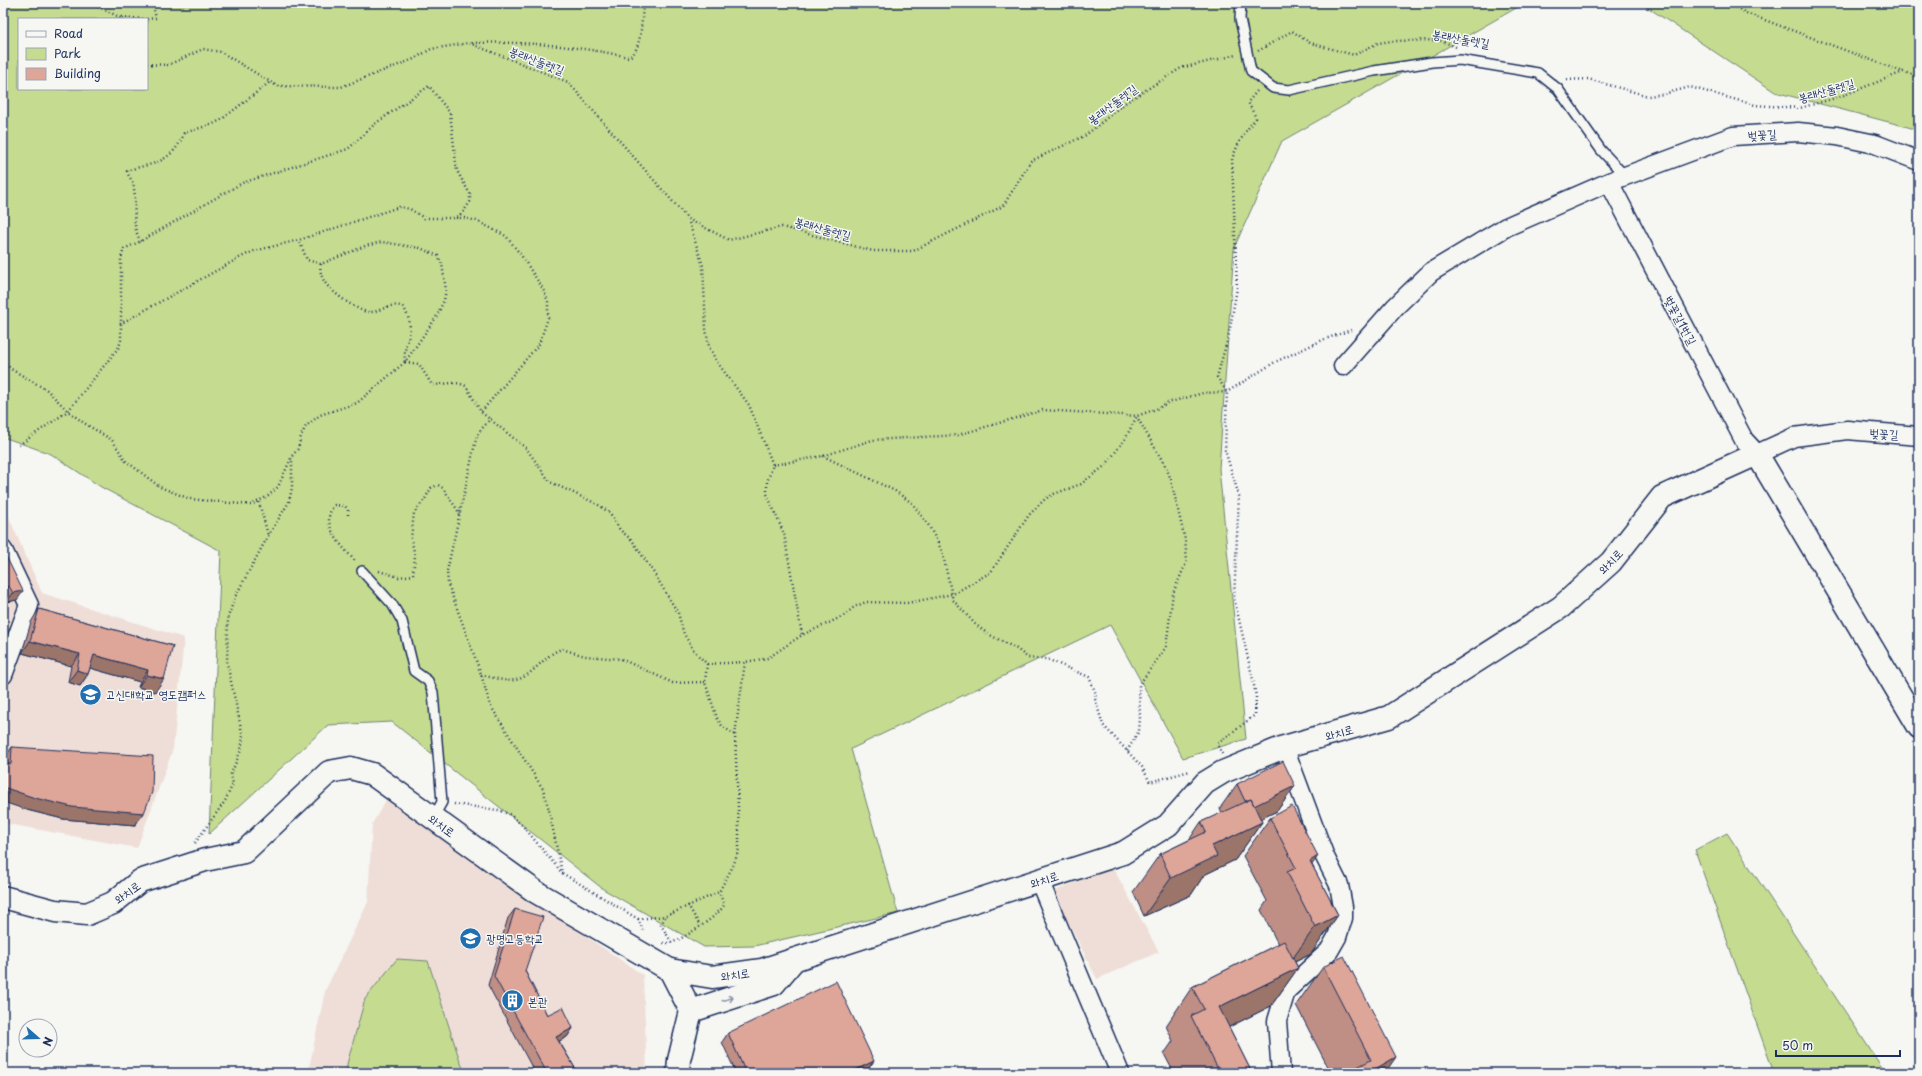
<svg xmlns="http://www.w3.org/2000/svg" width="1922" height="1076" font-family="'Playpen Sans','Poor Story',sans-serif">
<rect width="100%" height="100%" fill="#f6f6f2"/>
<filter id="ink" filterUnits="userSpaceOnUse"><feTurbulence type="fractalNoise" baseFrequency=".025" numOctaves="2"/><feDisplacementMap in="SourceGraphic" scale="8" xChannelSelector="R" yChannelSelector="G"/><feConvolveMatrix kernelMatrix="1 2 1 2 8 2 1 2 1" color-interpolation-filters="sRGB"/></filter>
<g filter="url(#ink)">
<path fill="#efded7" d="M 3,504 L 42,593 L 184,638 L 173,749 L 137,848 L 3,823 Z
M 386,800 L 643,975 L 647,1073 L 308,1073 L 325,991 L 368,902 L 372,824 Z
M 1112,866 L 1159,952 L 1097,979 L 1053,892 Z"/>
<path fill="#c5db90" stroke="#708577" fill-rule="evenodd" d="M 3,3 L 1525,3 L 1282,141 L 1234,248 L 1219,469 L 1246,739 L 1183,758 L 1110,625 L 851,749 L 898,913 L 754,946 L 704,947 L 603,889 L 392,722 L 328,725 L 209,834 L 221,551 L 101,487 L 51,454 L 3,437 ZM 19,19 L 147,19 L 147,89 L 19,89 Z
M 1641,3 L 1919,3 L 1919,130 L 1775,92 Z
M 1727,833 L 1885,1072 L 1774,1073 L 1695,850 Z
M 397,959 L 428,961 L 460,1061 L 465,1073 L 347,1073 L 347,1064 L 365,999 Z"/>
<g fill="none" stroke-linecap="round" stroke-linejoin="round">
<defs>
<path id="service" d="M 1241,3 L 1240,19 L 1251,71 L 1273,88 L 1289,90 L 1374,71 L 1432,62 L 1460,60 L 1538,73 L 1558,89 L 1601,150 L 1625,176
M 362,571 L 392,604 L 402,621 L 414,671 L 428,681 L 433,692 L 442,802 L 433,818"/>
<path id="minor" d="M 1609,182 L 1744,440 L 1757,454 L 1794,437 L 1847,430 L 1919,436
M 1343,366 L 1395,307 L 1431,272 L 1506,227 L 1609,182 L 1733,136 L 1798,132 L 1837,136 L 1875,144 L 1919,161
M 3,550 L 29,605 L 3,675
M 1039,880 L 1120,1073
M 1281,1073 L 1277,1021 L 1286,991 L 1329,951 L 1337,937 L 1343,918 L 1343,907 L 1339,885 L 1325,857 L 1284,747"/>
<path id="tertiary" d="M 670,970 L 691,1011 L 679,1060 L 678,1073
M 691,1011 L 774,984 L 794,960"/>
<path id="secondary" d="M 3,897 L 55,911 L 87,914 L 113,903 L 140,881 L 205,860 L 244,852 L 329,772 L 351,768 L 372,774 L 536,892 L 670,970 L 712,977 L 762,970 L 1123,853 L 1168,825 L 1205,783 L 1223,772 L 1284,747 L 1389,717 L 1561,607 L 1611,562 L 1662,497 L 1757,454 L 1919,727"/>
</defs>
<use href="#service" stroke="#1b2f5e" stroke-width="12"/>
<use href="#minor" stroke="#1b2f5e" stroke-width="21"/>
<use href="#tertiary" stroke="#1b2f5e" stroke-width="25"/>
<use href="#secondary" stroke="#1b2f5e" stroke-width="25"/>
<path stroke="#1b2f5e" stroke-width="2.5" stroke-dasharray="1 3" stroke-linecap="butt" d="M 91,3 L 123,19
M 1729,3 L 1746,13 L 1903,72
M 122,17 L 145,19
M 147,19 L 156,18 L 152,3
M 472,43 C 521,41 580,46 628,57 C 642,54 642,16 643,3
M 1258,51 L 1292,31 L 1310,43 L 1354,55 L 1378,43 L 1392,41 L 1439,40 L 1456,47
M 147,64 L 168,65 L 203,49 L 221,52 L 277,86 L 341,87 L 414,59 L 431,49 L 469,43 L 568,82 L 688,219 L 729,240 L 782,227 L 873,251 L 913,251 L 1003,206 L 1031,161 L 1086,135 L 1125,103 L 1181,68 L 1236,55
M 1567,80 L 1588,79 L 1648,96 L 1664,94 L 1690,87 L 1755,105 L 1800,108 L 1839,97 L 1903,72 L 1919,76
M 688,219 L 703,266 L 706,329 L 709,347 L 717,362 L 749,405 L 773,465 L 767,482 L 767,494 L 784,534 L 802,635
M 141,241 C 130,226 137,206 134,189 C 134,182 129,178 127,171 C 133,168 141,167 148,165 C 166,161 178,150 184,133 L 213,124 L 221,120 L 270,82
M 321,264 C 319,271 322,278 326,284 C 332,292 357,311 368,312 C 380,313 393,300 404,308 C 418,334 402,340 405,362
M 120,324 L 241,257 L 254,251 L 299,240 L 399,207 L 410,209 L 424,218 L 464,218 L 477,221 L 506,236 L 521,255 L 543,289 L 548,301 L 548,318 L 539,344 L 481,412
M 3,361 L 11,369 L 47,390 L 68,411 L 84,423 L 112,440 L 126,461 L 160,487 L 190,499 L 251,505 L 268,496 L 278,487 L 292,456 L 298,449 L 301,436 L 306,426 L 320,415 L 357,403 L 405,362 L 437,316 L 444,300 L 446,290 L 442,264 L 438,256 L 420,248 L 382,242 L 365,246 L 321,264 L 307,260 L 299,240
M 405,362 L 419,364 L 432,385 C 444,385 455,380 466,386 L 481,412 L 526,448 L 550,482 L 597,504 L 610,513 L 620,530 L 632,540 L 652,570 L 678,613 L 684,634 L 694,651 L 707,664 L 745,662 L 768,658 L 802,635 L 831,622 L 845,615 L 854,607 L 866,602 L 907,603 L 953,594 L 991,572 L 1029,515 L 1045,499 L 1054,494 L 1081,484 L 1106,465 L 1125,439 L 1137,416
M 491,418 L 479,432 L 476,439 L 447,571 L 448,584 L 481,674 L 490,705 L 543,789 L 549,810 L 562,873
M 19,445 L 68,411 L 119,347 L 121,340 L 121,258 L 124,249 L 141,241 L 242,183 L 348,149 L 376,123 L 429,86 L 450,113 L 457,171 L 470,194 L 470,202 L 464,211 L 460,215 L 451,219
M 823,456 L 895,491 L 912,503 L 929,526 L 942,551 L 953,600 L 975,624 L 988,634 L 1017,649 L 1028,658 L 1047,659 L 1089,677 L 1096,694 L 1095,699 L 1103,725 L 1142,767 L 1150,782 L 1190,771
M 773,465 L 823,456 L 872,440 L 958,435 L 1043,410 L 1137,416 L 1159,408 L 1167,403 L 1203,393 L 1227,392 L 1275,362 L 1325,339 L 1351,330
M 259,502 L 268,535
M 348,515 L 348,510 L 345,506 L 335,505 C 317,523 344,548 355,561
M 379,571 L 399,577 L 413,575 L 415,556 L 411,538 L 414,513 L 425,499 L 431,488 L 438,485 L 443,488 L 460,514
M 707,664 L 705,682 L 717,718 L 722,726 L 735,735
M 481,675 C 492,677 504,682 515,680 C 533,677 544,654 562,649 L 585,656 L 621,659 L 673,683 L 705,682
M 1127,751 L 1139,731 L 1140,719 L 1139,685 L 1166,647 L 1173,593 L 1187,561 L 1185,540 L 1171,480 L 1166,467 L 1137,417
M 1222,754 L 1217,744 L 1255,715 L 1256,697 L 1253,680 L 1234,598 L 1239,496 L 1225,450 L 1227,392 L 1217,377 L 1229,334 L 1237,288 L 1232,159 C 1238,143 1245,131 1256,118 L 1248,102 L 1257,91
M 454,804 L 498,810 L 511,815 L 523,826 L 562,873 L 638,919 L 644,932
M 195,843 L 225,801 L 233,784 L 231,774 L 241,750 L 243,737 L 227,663 L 228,617 L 235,597 L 268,536 L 289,502 L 292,488 L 292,458
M 688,905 L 700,926
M 665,917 L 661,925 L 672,943
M 638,919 L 666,916 L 719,892 L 734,864 L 739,849 L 739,831 L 735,735 L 745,662
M 663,943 C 666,943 670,943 673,942 C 684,938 719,916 724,905 L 719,892"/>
<use href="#service" stroke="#f6f6f2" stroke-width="9"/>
<use href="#minor" stroke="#f6f6f2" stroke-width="18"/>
<use href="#tertiary" stroke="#f6f6f2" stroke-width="22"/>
<use href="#secondary" stroke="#f6f6f2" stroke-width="22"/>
</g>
<path fill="#bf8e84" stroke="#1b2f5e" d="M 3,550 L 17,600 L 7,602 L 3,596 Z
M 39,609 L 173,646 L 155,692 L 138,687 L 140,682 L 90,668 L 88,674 L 80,686 L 68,682 L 71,666 L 22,653 L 31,622 Z
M 12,747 L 144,813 L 135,825 L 63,819 L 27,810 L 4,763 L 4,759 Z
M 1237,784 L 1295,786 L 1277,811 L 1260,819 L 1262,822 L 1235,860 L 1204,875 L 1191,895 L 1144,916 L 1133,892 L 1160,854 L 1189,840 L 1201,822 L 1222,813 L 1220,808 Z
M 1270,818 L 1312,865 L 1338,915 L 1311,954 L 1295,962 L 1298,968 L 1271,1006 L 1229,1027 L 1252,1073 L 1174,1073 L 1164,1054 L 1173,1041 L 1166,1026 L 1192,987 L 1278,944 L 1261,910 L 1267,901 L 1243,856 Z
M 515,909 L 525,971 L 547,1015 L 573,1028 L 567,1037 L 559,1041 L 578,1073 L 535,1073 L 488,985 L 508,918 Z
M 1323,967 L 1385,1073 L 1331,1073 L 1296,1005 Z
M 728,1033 L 874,1061 L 867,1070 L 862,1073 L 736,1073 L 722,1042 Z"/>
<path fill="#9b746b" stroke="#1b2f5e" d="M 9,586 L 3,594 L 3,588 Z
M 23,591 L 17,600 L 7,602 L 13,593 Z
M 30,641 L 80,654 L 71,666 L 22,653 Z
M 94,655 L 148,670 L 140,682 L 86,667 Z
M 77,670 L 88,674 L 80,686 L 68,682 Z
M 147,675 L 164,679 L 155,692 L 138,687 Z
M 1295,786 L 1277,811 L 1231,833 L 1248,808 Z
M 3,787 L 144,813 L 135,825 L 63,819 L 27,810 L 3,802 Z
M 1262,822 L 1235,860 L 1204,875 L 1191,895 L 1144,916 L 1171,878 L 1212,846 Z
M 1318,856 L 1296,888 L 1310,861 Z
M 1338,915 L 1311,954 L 1288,965 L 1315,927 Z
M 1298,968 L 1271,1006 L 1203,1040 L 1219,1007 Z
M 573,1028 L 567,1037 L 550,1046 L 556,1037 Z
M 1396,1057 L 1385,1073 L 1372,1073 L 1375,1069 Z
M 874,1061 L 867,1070 L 862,1073 L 849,1073 Z"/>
<path fill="#dea599" stroke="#1b2f5e" d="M 3,550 L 23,591 L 13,593 L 9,586 L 3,588 Z
M 39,609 L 173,646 L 164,679 L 147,675 L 148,670 L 94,655 L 88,674 L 77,670 L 80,654 L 30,641 Z
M 12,747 L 153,756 L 152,792 L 144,813 L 72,807 L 35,798 L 3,787 L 3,763 L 11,764 Z
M 1283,761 L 1295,786 L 1254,806 L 1251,799 L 1245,801 L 1237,784 Z
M 1251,799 L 1262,822 L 1212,846 L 1217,856 L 1171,878 L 1160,854 L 1206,832 L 1201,822 Z
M 1292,806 L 1318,856 L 1310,861 L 1338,915 L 1315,927 L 1287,872 L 1296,868 L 1270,818 Z
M 515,909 L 543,917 L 525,971 L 547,1015 L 563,1007 L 573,1028 L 556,1037 L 578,1073 L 547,1073 L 494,976 Z
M 1284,941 L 1298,968 L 1219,1007 L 1252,1073 L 1220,1073 L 1191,1016 L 1204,1009 L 1192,987 Z
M 1344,956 L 1396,1057 L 1375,1069 L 1377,1073 L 1345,1073 L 1371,1060 L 1323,967 Z
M 836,981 L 874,1061 L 849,1073 L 746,1073 L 728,1033 Z"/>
<defs><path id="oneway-shaft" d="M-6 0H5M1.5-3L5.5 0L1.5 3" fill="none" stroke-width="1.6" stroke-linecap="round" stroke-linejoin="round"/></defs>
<use stroke="#8892a8" href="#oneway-shaft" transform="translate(728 999) rotate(-18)"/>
</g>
<defs>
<symbol id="university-disc" viewBox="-11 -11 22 22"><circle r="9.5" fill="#1f6fb2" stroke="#f6f6f2"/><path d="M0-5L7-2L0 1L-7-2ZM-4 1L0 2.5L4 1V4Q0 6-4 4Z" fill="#fff"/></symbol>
<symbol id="school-disc" viewBox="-11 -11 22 22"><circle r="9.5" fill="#1f6fb2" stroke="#f6f6f2"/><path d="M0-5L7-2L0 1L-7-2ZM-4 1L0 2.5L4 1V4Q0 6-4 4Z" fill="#fff"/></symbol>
<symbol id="building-disc" viewBox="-11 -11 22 22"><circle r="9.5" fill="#1f6fb2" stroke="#f6f6f2"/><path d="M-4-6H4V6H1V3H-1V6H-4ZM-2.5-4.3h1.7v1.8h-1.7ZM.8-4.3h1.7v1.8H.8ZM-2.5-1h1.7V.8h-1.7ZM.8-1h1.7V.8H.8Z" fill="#fff"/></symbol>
</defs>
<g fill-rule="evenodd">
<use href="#university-disc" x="78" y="682" width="25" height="25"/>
<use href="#school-disc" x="458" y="926" width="25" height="25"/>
<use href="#building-disc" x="500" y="988" width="25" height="25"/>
</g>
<g text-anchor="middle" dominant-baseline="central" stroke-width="3" stroke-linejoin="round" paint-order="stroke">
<g font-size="12" fill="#1b2f5e" stroke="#f6f6f2">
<text transform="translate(1461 38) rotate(10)">봉래산둘렛길</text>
<text transform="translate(537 60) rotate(21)">봉래산둘렛길</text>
<text transform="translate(1826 90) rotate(-16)">봉래산둘렛길</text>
<text transform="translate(1112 104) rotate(-37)">봉래산둘렛길</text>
<text transform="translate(1762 134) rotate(-4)">벚꽃길</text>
<text transform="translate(823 228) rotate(15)">봉래산둘렛길</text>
<text transform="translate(1681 320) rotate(62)">벚꽃길1번길</text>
<text transform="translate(1884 433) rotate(4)">벚꽃길</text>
<text transform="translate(1610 561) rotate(-47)">와치로</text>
<text transform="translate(1339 732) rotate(-16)">와치로</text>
<text transform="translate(442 825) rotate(36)">와치로</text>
<text transform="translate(1044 879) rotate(-18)">와치로</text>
<text transform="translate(127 892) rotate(-36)">와치로</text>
<text transform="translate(735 974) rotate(-8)">와치로</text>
</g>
<g font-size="12" fill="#1b2f5e" stroke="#f6f6f2" text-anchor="start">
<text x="106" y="694">고신대학교 영도캠퍼스</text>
<text x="486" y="938">광명고등학교</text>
<text x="528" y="1001">본관</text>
</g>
</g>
<rect width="1922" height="1076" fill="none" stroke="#f6f6f2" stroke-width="16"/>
<rect x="8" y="8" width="1906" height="1060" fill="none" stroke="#1b2f5e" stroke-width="1.5" filter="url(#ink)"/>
<rect x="18" y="18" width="130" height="72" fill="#f6f6f2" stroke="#9ea6b7"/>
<rect x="26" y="31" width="20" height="6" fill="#f6f6f2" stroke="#9ea6b7"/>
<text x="54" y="38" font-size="12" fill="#1b2f5e">Road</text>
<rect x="26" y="48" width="20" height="12" fill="#c5db90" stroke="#9ea6b7"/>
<text x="54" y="58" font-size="12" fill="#1b2f5e">Park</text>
<rect x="26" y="68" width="20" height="12" fill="#dea599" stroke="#9ea6b7"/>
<text x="54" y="78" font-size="12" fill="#1b2f5e">Building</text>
<g transform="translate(38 1038) rotate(110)"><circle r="19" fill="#f6f6f2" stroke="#9ea6b7"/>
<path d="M0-3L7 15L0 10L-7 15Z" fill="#1f6fb2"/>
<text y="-6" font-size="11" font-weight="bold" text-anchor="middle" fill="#1b2f5e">N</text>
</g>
<path d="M1776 1050v6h124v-6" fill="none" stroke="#1b2f5e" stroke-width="2"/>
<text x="1782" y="1050" font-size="12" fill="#1b2f5e" stroke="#f6f6f2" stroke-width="3" paint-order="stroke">50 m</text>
</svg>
